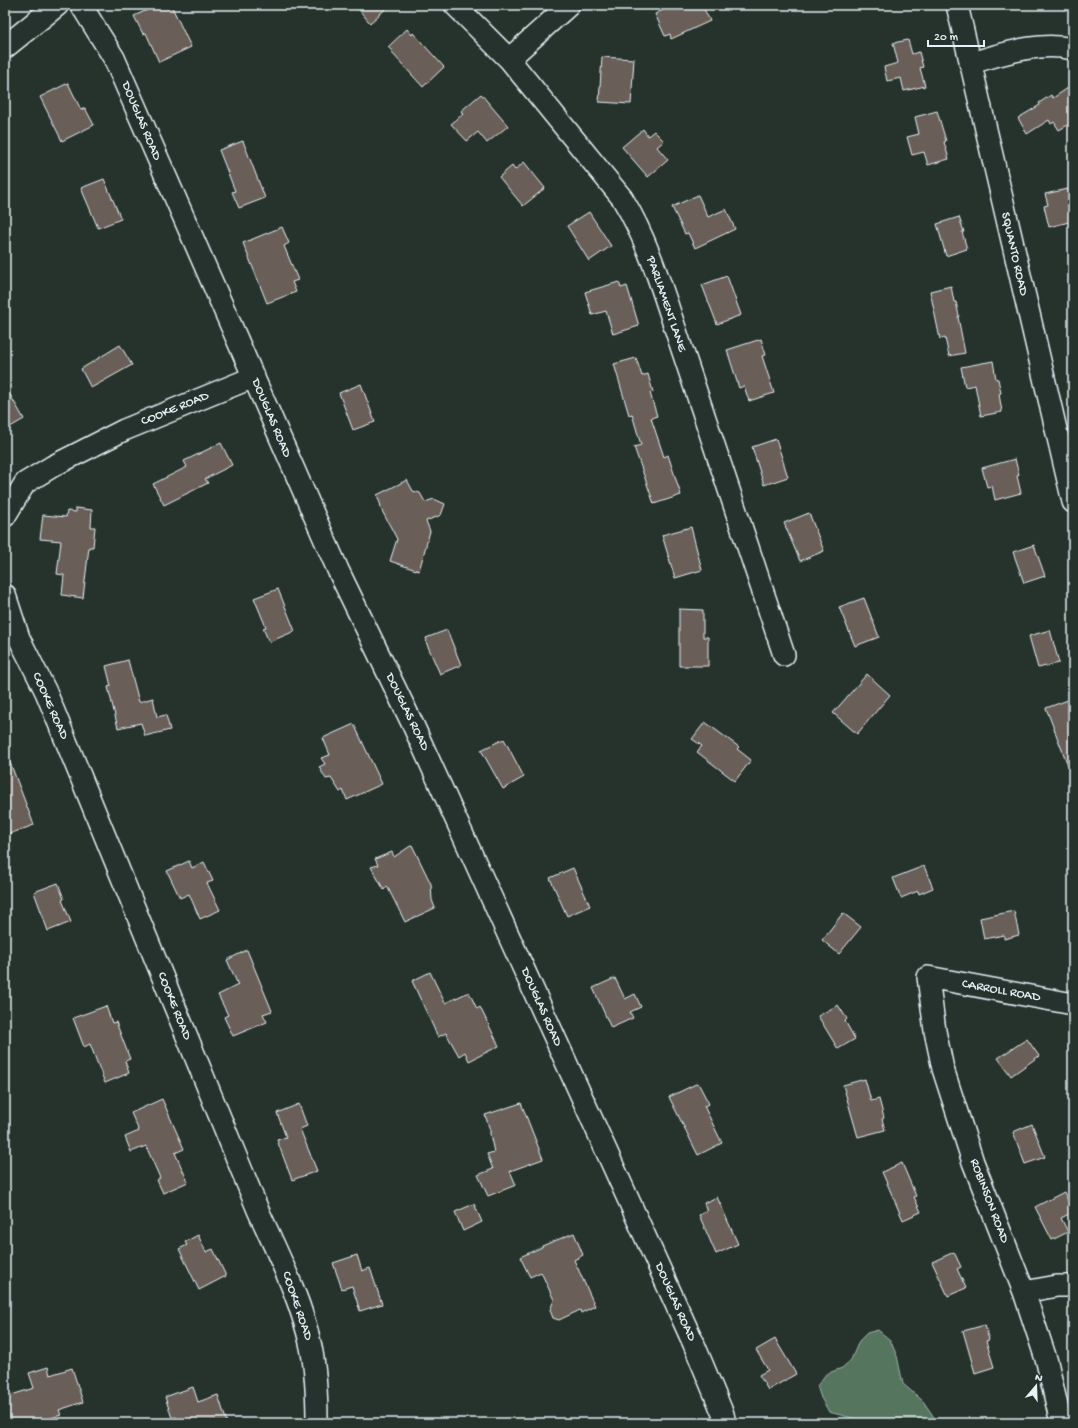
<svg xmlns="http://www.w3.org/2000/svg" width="1078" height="1428" font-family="'Gochi Hand',sans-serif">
<rect width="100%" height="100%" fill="#26332d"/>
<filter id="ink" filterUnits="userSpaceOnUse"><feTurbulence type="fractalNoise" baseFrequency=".025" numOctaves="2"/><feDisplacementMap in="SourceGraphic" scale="8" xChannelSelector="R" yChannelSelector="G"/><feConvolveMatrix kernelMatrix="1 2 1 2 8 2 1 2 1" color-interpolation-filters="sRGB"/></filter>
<g filter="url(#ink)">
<path fill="#55755e" stroke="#9eb3ab" d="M 878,1330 L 890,1340 L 897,1356 L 903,1384 L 923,1401 L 938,1423 L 872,1423 L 829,1412 L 821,1398 L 817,1386 L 826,1374 L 842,1368 L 851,1360 L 859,1341 L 867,1333 Z"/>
<path fill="#6b5f58" stroke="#e8f1f8" d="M 158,5 L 171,5 L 191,47 L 159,62 L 146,33 L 143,34 L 134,16 Z
M 355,5 L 390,5 L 370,23 Z
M 673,5 L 702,5 L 710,21 L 671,39 L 670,34 L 665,36 L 655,14 Z
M 407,29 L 412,35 L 413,33 L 444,67 L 423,87 L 392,53 L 393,52 L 388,47 Z
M 908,40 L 912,54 L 919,52 L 923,67 L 920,68 L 925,86 L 904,91 L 901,78 L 887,81 L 884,67 L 898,63 L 893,43 Z
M 602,57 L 634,59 L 631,104 L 599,102 Z
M 68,83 L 81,110 L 85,108 L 94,125 L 62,141 L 40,97 Z
M 1068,88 L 1073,96 L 1073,110 L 1068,113 L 1073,122 L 1059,130 L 1054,122 L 1051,124 L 1049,120 L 1027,134 L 1018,118 L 1040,105 L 1039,103 L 1051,95 L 1053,98 Z
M 481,94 L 508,126 L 487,143 L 478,132 L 467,141 L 451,124 L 463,114 L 461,111 Z
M 937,111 L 946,141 L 944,142 L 949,159 L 928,165 L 924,152 L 912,155 L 907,137 L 919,134 L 915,117 Z
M 643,129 L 648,136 L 654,131 L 664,141 L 657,147 L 668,160 L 648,177 L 622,147 Z
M 243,141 L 265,198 L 239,208 L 232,192 L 235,191 L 219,150 Z
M 524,162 L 545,188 L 523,206 L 499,177 L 512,166 L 515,170 Z
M 104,179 L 121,219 L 98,228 L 81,188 Z
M 1068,189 L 1073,207 L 1073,221 L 1049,227 L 1044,206 L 1048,205 L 1045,194 Z
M 698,195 L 708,217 L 726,209 L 735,229 L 695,248 L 688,233 L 685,234 L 672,207 Z
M 589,212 L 611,246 L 589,261 L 567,226 Z
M 959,217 L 964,232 L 962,232 L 967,249 L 946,256 L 937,224 Z
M 282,227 L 289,243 L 284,246 L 298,280 L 292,282 L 296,292 L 267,303 L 243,243 Z
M 727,276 L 741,315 L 717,324 L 702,285 Z
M 619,282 L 621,288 L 627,286 L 639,326 L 613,334 L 606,311 L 592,315 L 585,292 Z
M 951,286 L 954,302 L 956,302 L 959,316 L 958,317 L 965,353 L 949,356 L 945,338 L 940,339 L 930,291 Z
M 761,339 L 766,355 L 762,356 L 774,393 L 749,401 L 744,386 L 739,388 L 727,350 Z
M 120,345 L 132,365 L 91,388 L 81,369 Z
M 636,358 L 642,376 L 648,374 L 653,392 L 650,393 L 657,416 L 651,418 L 664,457 L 668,455 L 681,495 L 654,504 L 634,447 L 641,445 L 632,414 L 629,415 L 614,364 Z
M 993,361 L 996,379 L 998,379 L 1001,393 L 999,394 L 1002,412 L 981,416 L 975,385 L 965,387 L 961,367 Z
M 361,384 L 375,422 L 353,430 L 339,393 Z
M 5,386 L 24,419 L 5,430 Z
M 776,439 L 788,477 L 764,485 L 752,447 Z
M 221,443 L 232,465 L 205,479 L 208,483 L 164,505 L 153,484 L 187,467 L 184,461 Z
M 1015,459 L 1019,475 L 1017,476 L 1021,493 L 995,500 L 992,486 L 987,487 L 982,468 Z
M 407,480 L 413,491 L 420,493 L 425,502 L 434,499 L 445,504 L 441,515 L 426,521 L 430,531 L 419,571 L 390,561 L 397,539 L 380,507 L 381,506 L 377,495 Z
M 76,508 L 92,510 L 91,527 L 95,527 L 93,547 L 89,547 L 83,598 L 62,595 L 64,575 L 57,574 L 61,541 L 40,539 L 43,515 L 66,517 L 67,511 L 76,512 Z
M 809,513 L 824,551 L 800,561 L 784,523 Z
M 691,527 L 702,570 L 675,578 L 662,535 Z
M 1034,545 L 1045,576 L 1024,583 L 1013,552 Z
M 278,589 L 295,631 L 269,642 L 263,628 L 266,627 L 254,598 Z
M 864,598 L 879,637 L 855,646 L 839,607 Z
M 679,609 L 703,610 L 703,637 L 708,637 L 708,666 L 679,666 Z
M 447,630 L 461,665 L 440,674 L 426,642 L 427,641 L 426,638 Z
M 1050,630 L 1059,663 L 1038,668 L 1029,636 Z
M 128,660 L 139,702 L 153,698 L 157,717 L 166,715 L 170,730 L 145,736 L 141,723 L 118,728 L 108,687 L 111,686 L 106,666 Z
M 867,674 L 890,695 L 857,734 L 833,713 Z
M 1068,700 L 1073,713 L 1073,776 L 1072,776 L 1046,708 Z
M 705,722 L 739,747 L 737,749 L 751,760 L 735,781 L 697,752 L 702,746 L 692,739 Z
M 354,724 L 382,784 L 347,800 L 343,790 L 340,792 L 331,778 L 326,779 L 319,767 L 325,764 L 321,758 L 330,755 L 323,738 Z
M 504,739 L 524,777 L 503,789 L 481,750 Z
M 5,752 L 6,752 L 34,825 L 9,834 L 5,824 Z
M 412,845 L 431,884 L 432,900 L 435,908 L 405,922 L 387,886 L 384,890 L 371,867 L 378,865 L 375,859 L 392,852 L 394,857 Z
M 189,861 L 192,868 L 204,862 L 213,881 L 207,883 L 220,910 L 200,919 L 189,894 L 180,898 L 167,871 Z
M 924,866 L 933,888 L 919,894 L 918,891 L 901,898 L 893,878 Z
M 573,868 L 590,906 L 567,916 L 550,878 Z
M 58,883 L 64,899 L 62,900 L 71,922 L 48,931 L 34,892 Z
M 1014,911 L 1019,935 L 1004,939 L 1004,935 L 984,939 L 980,918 Z
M 843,913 L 861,927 L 839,954 L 822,940 Z
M 247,950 L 272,1011 L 263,1014 L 267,1022 L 233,1036 L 224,1017 L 228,1015 L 218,995 L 238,985 L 227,960 Z
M 430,972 L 445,1003 L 469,992 L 477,1009 L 480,1007 L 499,1046 L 469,1061 L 465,1052 L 459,1056 L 446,1033 L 438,1037 L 412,981 Z
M 615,978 L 625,999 L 635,994 L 641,1007 L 630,1012 L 633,1018 L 611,1028 L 593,988 Z
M 838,1005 L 847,1019 L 845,1021 L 855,1039 L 838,1049 L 818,1016 Z
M 106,1006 L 112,1023 L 116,1022 L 130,1059 L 125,1061 L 129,1073 L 105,1083 L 90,1044 L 84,1047 L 73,1018 Z
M 1027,1039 L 1039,1056 L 1011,1076 L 998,1058 Z
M 865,1079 L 871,1101 L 879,1099 L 884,1118 L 882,1119 L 885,1130 L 858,1137 L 843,1085 Z
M 698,1083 L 709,1104 L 704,1106 L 722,1143 L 698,1155 L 669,1097 Z
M 162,1099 L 184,1149 L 175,1153 L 188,1182 L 163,1193 L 157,1180 L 160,1178 L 146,1146 L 131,1152 L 125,1137 L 139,1131 L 131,1113 Z
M 521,1103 L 543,1159 L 510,1171 L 516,1185 L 488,1196 L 478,1175 L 493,1169 L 487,1154 L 494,1152 L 490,1134 L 490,1130 L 485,1115 Z
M 299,1104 L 307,1126 L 300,1129 L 317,1171 L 292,1180 L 277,1140 L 286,1137 L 277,1113 Z
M 1032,1124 L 1045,1157 L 1025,1164 L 1013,1132 Z
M 902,1163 L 916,1196 L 914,1197 L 921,1212 L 903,1220 L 882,1172 Z
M 1064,1192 L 1073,1212 L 1061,1218 L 1068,1232 L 1052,1240 L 1035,1207 Z
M 717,1197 L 738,1244 L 716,1254 L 699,1215 L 707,1211 L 704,1203 Z
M 474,1204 L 482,1222 L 463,1231 L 455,1212 Z
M 574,1233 L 583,1255 L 574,1260 L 595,1306 L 581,1313 L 580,1310 L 559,1320 L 553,1318 L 550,1310 L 554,1300 L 541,1272 L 530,1277 L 520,1257 L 542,1247 L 542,1246 Z
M 198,1235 L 206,1252 L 213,1249 L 226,1276 L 199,1290 L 179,1249 L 187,1245 L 185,1242 Z
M 954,1252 L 961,1267 L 957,1269 L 966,1288 L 948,1296 L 932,1262 Z
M 357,1255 L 362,1271 L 370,1268 L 382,1304 L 360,1311 L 352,1286 L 342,1289 L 333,1263 Z
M 985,1325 L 989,1340 L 986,1341 L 994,1367 L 975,1373 L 963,1331 Z
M 775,1339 L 796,1374 L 768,1390 L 759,1375 L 768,1370 L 756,1350 Z
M 48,1367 L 50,1375 L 72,1368 L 83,1402 L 59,1410 L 61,1415 L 51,1418 L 53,1423 L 7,1423 L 5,1417 L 5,1397 L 34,1388 L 29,1373 Z
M 193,1387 L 198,1402 L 218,1395 L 227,1423 L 179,1423 L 176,1417 L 172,1418 L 165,1397 Z"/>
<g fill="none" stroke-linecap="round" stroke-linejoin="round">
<defs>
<path id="minor" d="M 81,5 L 114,58 L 338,570 L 413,725 L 693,1342 L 723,1414 L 725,1423
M 455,5 L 509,59 L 622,198 C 651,245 666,303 684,355 C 718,455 751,555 784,655
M 957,5 L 1073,502
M 509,59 L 569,5
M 970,63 C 1004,54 1038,41 1073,49
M 5,516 L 25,483 L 53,466 L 124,430 L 254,377
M 5,595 L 19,638 L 46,692 L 258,1210 C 278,1255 301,1299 311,1347 C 316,1372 317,1398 317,1423
M 1024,1292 L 1057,1286 L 1073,1286
M 1061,1423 L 1047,1362 L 1024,1292 L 973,1162 L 943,1069 L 935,1031 L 928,977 L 1073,1004"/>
<path id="tertiary" d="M 5,47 L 57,5"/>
</defs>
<use href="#minor" stroke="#e8f1f8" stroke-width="24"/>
<use href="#tertiary" stroke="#e8f1f8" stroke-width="25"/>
<use href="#minor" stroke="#26332d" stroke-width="21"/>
<use href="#tertiary" stroke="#26332d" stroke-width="22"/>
</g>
</g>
<g text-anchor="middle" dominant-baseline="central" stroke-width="4" stroke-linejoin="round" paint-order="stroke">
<g font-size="13" fill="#e8f1f8" stroke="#26332d">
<text transform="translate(141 121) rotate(67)">DOUGLAS ROAD</text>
<text transform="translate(1014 254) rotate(77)">SQUANTO ROAD</text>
<text transform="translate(666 304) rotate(71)">PARLIAMENT LANE</text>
<text transform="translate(175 409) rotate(-22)">COOKE ROAD</text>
<text transform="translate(271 418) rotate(67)">DOUGLAS ROAD</text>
<text transform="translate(50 706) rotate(66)">COOKE ROAD</text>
<text transform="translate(407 712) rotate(64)">DOUGLAS ROAD</text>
<text transform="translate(1001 991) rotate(10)">CARROLL ROAD</text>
<text transform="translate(174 1006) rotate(68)">COOKE ROAD</text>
<text transform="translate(541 1007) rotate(66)">DOUGLAS ROAD</text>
<text transform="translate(989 1201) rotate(69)">ROBINSON ROAD</text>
<text transform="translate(675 1302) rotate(66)">DOUGLAS ROAD</text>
<text transform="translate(297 1306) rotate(71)">COOKE ROAD</text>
</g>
</g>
<rect width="1078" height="1428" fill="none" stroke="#26332d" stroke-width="20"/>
<rect x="10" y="10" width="1058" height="1408" fill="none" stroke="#e8f1f8" stroke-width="1.5" filter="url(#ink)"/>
<g transform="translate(1036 1386) rotate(19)" stroke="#26332d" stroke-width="3" paint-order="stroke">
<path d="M0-3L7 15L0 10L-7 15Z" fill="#e8f1f8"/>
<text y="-6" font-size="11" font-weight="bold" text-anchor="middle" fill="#e8f1f8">N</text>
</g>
<path d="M928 40v6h56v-6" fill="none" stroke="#e8f1f8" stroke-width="2"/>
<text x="934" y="40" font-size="12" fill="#e8f1f8" stroke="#26332d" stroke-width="3" paint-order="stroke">20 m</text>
</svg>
